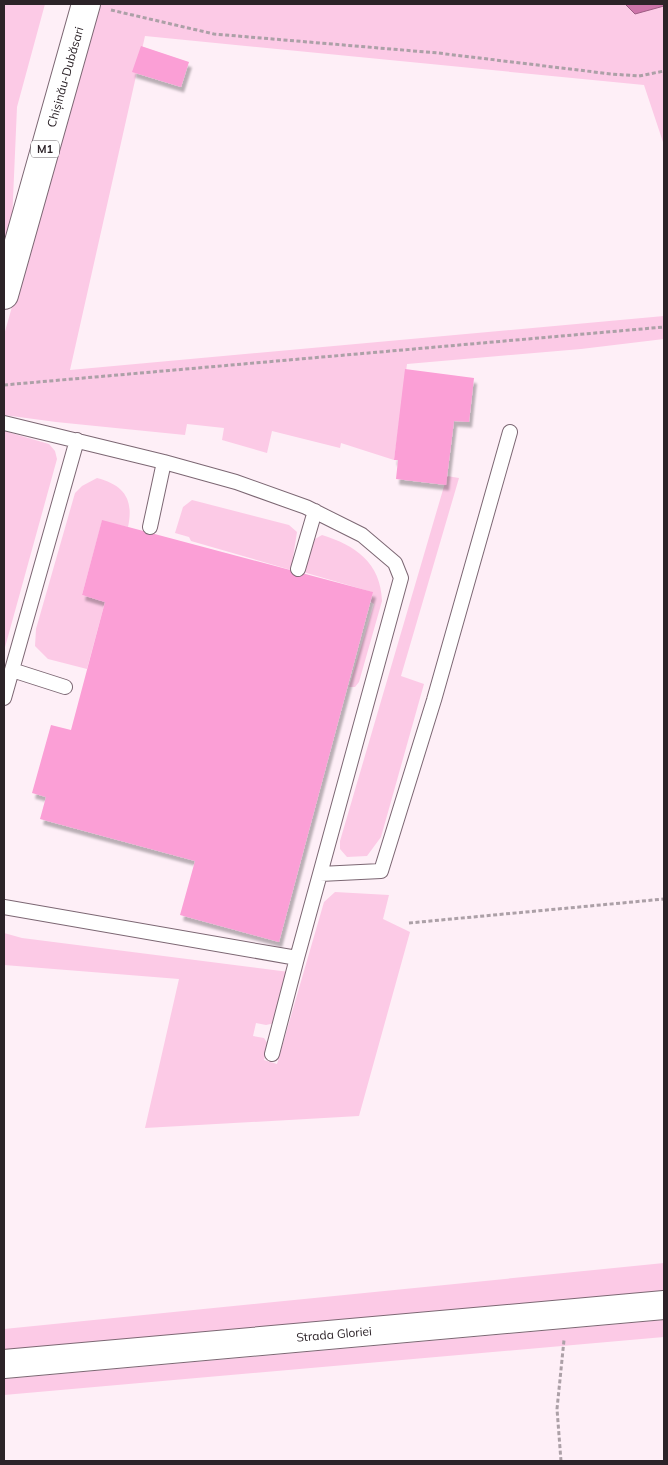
<svg xmlns="http://www.w3.org/2000/svg" width="668" height="1465" font-family="Mulish,sans-serif">
<defs>
<filter id="shadow"><feDropShadow dx="3" dy="5.5" stdDeviation="1" flood-color="#0004"/></filter>
</defs>
<rect width="100%" height="100%" fill="#feeff7"/>
<path fill="#fccae6" d="M 4,4 L 45,4 L 17,107 L 12,222 L 4,250 Z
M 98,4 L 664,4 L 664,145 L 644,85 L 145,36 L 70,370 L 664,316 L 664,339 L 581,349 L 407,364 L 394,460 L 341,443 L 340,448 L 272,431 L 267,453 L 222,440 L 224,428 L 187,424 L 185,435 L 56,422 L 4,415 L 4,335 Z
M 4,431 L 49,444 L 55,451 L 57,459 L 4,651 Z
M 447,476 L 459,478 L 401,676 L 424,684 L 381,837 L 367,856 L 347,857 L 340,849 L 340,841 Z
M 97,478 C 124,485 134,499 128,527 L 102,521 L 82,595 L 105,602 L 87,669 L 48,659 L 35,646 L 36,629 L 75,493 L 82,486 Z
M 192,500 L 289,525 L 297,532 L 291,570 L 191,541 L 189,537 L 175,533 L 183,507 Z
M 322,535 C 355,545 381,563 382,601 L 359,682 L 355,687 L 349,687 L 374,604 L 371,602 L 372,592 L 303,572 L 315,539 Z
M 335,892 L 389,895 L 383,919 L 410,932 L 359,1116 L 145,1128 L 179,979 L 4,965 L 4,933 L 22,938 L 289,972 L 275,1023 L 266,1025 L 256,1023 L 253,1036 L 264,1038 L 268,1044 L 264,1060 L 277,1064 L 324,902 Z
M 664,1263 L 664,1292 L 4,1352 L 4,1329 Z
M 664,1320 L 664,1337 L 4,1395 L 4,1379 Z"/>
<path fill="#cd75aa" stroke="#9d5c83" d="M 625,4 L 664,4 L 664,6 L 635,14 Z"/>
<path fill="#fb9fd6" filter="url(#shadow)" d="M 141,46 L 189,62 L 181,87 L 132,72 Z
M 405,369 L 474,378 L 469,422 L 454,421 L 446,485 L 396,479 L 398,460 L 394,460 Z
M 102,520 L 373,592 L 279,942 L 180,915 L 195,861 L 40,819 L 46,797 L 32,793 L 51,725 L 71,730 L 105,602 L 82,595 Z"/>
<g fill="none" stroke-linecap="round" stroke-linejoin="round">
<defs>
<path id="lane" d="M 4,423 L 164,462 L 236,482 L 306,507 L 362,535 L 395,563 L 401,578 L 297,958 L 4,907
M 150,527 L 164,462
M 298,569 L 315,511
M 12,670 L 65,687
M 4,698 L 77,440
M 320,874 L 381,871 L 434,700 L 510,432
M 272,1054 L 297,958"/>
<path id="secondary" d="M 4,1364 L 664,1305"/>
<path id="highway" d="M 4,295 L 86,4"/>
</defs>
<use href="#lane" stroke="#7c6773" stroke-width="16"/>
<use href="#secondary" stroke="#7c6773" stroke-width="30"/>
<use href="#highway" stroke="#7c6773" stroke-width="30"/>
<path stroke="#aca0a7" stroke-width="3" stroke-dasharray="4 2.5" stroke-linecap="butt" d="M 111,10 L 214,34 L 438,53 L 611,74 L 639,76 L 664,71
M 4,385 L 664,327
M 409,923 L 664,899
M 561,1461 L 557,1409 L 564,1340"/>
<use href="#lane" stroke="#fff" stroke-width="14"/>
<use href="#secondary" stroke="#fff" stroke-width="28"/>
<use href="#highway" stroke="#fff" stroke-width="28"/>
</g>
<g text-anchor="middle" dominant-baseline="central" stroke-width="5" stroke-linejoin="round" paint-order="stroke">
<rect fill="#fff" stroke="#6b6568" stroke-width="1" x="31" y="140.5" width="28" height="17" rx="4"/>
<g font-size="11" font-weight="bold" fill="#2c2328">
<text x="45" y="149">M1</text>
</g>
<g font-size="12" fill="#2c2328" stroke="#fff">
<text transform="translate(65 77) rotate(-74)">Chișinău-Dubăsari</text>
<text transform="translate(334 1334) rotate(-5)">Strada Gloriei</text>
</g>
</g>
<rect width="668" height="1465" fill="none" stroke="#2c2328" stroke-width="10"/>
</svg>
